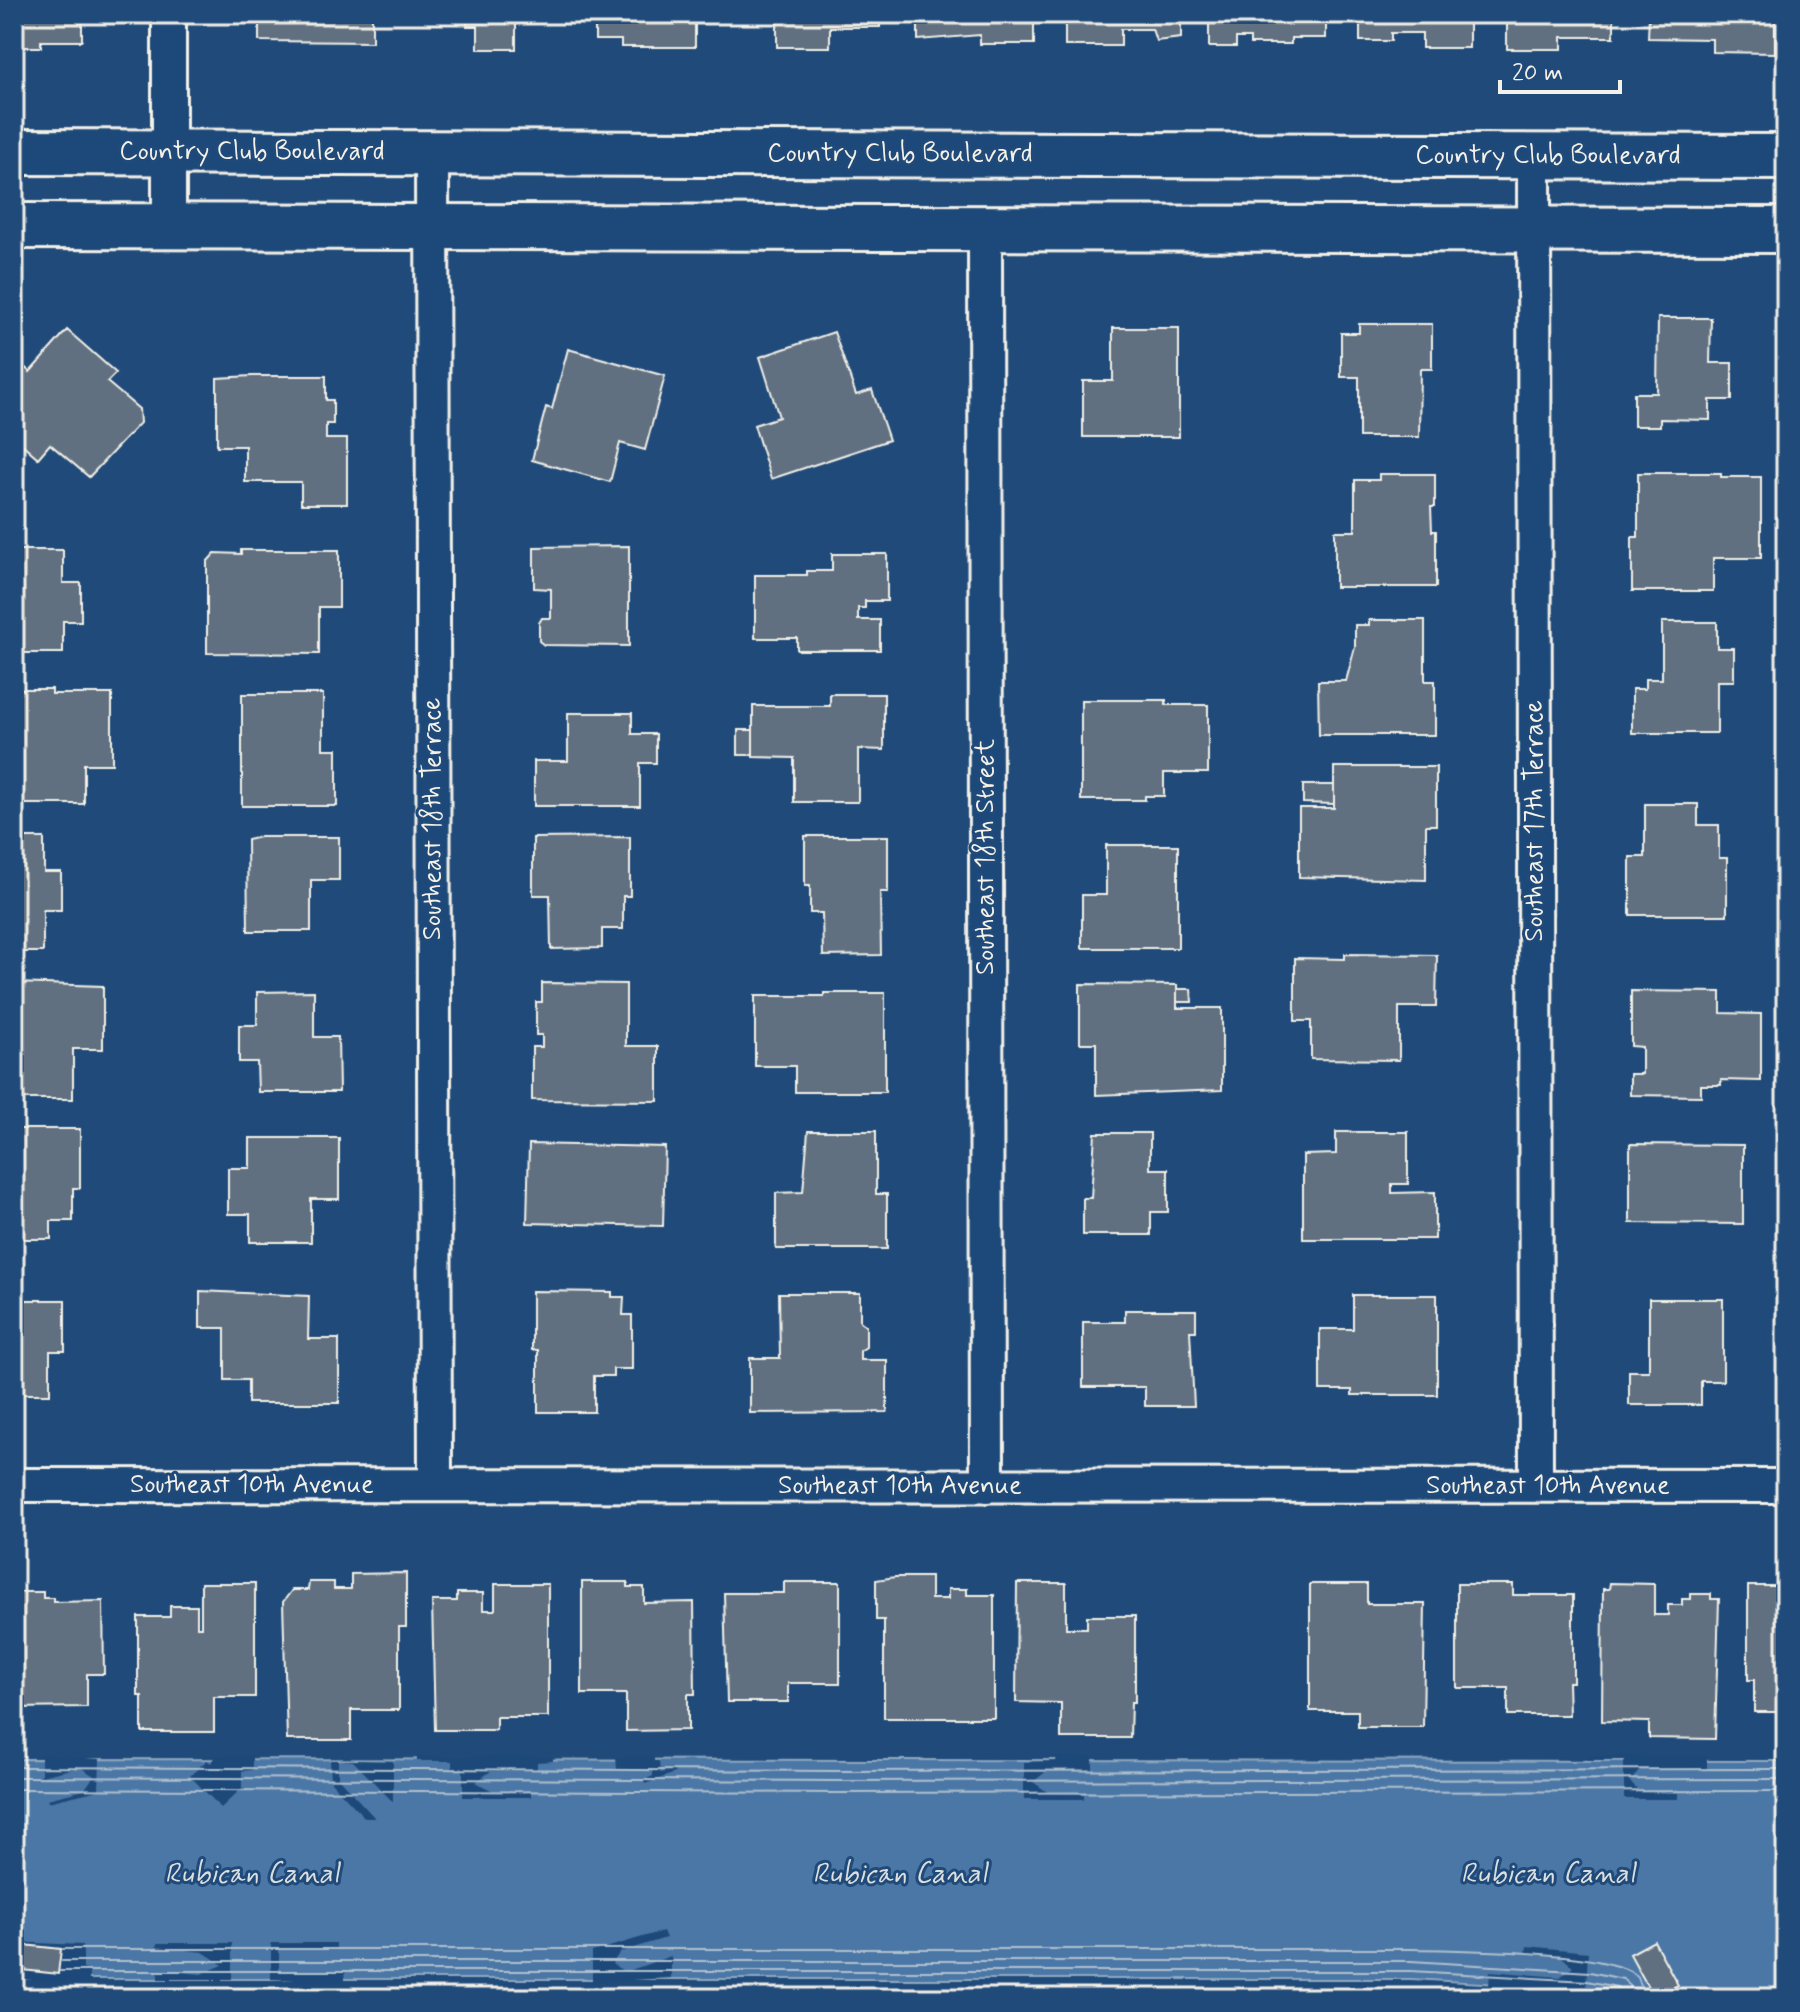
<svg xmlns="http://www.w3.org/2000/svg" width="1800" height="2012" font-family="Mynerve,sans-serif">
<rect width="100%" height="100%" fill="#1f4a7a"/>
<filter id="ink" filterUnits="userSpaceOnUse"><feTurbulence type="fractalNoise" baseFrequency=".0125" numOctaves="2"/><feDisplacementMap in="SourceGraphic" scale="16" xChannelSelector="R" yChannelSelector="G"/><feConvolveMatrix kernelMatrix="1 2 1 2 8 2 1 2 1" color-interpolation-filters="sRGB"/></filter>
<g filter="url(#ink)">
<path fill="#4b77a6" stroke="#8fa8c0" stroke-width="2" d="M 14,1759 L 1786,1761 L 1786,1998 L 1635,1998 L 1586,1989 L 1411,1979 L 14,1979 Z"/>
<path fill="#1f4a7a" d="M 41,1755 L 100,1759 L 99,1790 L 48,1802 L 47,1799 L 84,1790 L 94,1776 L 80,1767 L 41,1776 Z
M 215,1756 L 252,1756 L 252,1770 L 242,1771 L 242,1788 L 221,1808 L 190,1776 L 207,1760 L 211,1763 Z
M 1588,1756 L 1707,1757 L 1707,1770 L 1640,1770 L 1630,1782 L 1639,1792 L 1678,1793 L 1678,1799 L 1624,1799 L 1624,1760 L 1588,1760 Z
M 417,1757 L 553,1757 L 553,1761 L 537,1762 L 537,1770 L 491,1771 L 476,1782 L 493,1791 L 531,1791 L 531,1797 L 463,1797 L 463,1770 L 452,1770 L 452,1761 L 417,1761 Z
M 616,1757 L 654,1757 L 654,1761 L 659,1761 L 660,1773 L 673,1770 L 675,1773 L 645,1784 L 644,1780 L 653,1776 L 653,1770 L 617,1770 Z
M 1057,1757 L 1093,1757 L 1093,1770 L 1048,1770 L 1033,1782 L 1049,1793 L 1084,1794 L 1084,1799 L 1024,1799 L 1024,1762 L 1056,1761 Z
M 330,1760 L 353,1760 L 393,1761 L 393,1802 L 353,1761 L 338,1760 L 338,1778 L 375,1818 L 365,1818 L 331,1782 Z
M 663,1931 L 666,1938 L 620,1952 L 612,1964 L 625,1972 L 671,1956 L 671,1978 L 592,1982 L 592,1952 Z
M 14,1942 L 83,1945 L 83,1969 L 89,1970 L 89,1983 L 14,1979 Z
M 157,1943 L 232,1943 L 232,1979 L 158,1979 L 158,1970 L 201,1974 L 223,1965 L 203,1952 L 157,1947 Z
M 271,1943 L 336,1943 L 336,1950 L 279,1950 L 279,1970 L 345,1970 L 345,1982 L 271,1979 Z
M 1527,1946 L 1588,1952 L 1586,1989 L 1489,1986 L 1490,1971 L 1560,1977 L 1573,1967 L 1561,1956 L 1526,1954 Z"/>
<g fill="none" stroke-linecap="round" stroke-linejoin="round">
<path stroke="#b0c0ce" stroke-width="2" d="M 14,1767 L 835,1771 L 1786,1769
M 14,1777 L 835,1781 L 1786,1779
M 14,1789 L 835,1793 L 1786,1791
M 63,1949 L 1411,1949 C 1454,1950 1614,1950 1638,1977 L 1645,1998
M 62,1961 L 1411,1961 L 1590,1972 L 1623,1979 L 1631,1987 L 1633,1998
M 60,1971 L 1411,1971 L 1587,1981 L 1617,1987 L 1623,1998"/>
</g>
<path fill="#617081" stroke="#f4f1e8" stroke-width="2" d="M 14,14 L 82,14 L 82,41 L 41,41 L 41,47 L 14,47 Z
M 259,14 L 372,14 L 372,42 L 259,41 Z
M 421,14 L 516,14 L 516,49 L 478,49 L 478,26 L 467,26 L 467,14 Z
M 595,14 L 695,14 L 695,47 L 621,47 L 621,40 L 595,40 Z
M 777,14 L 880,14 L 880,27 L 830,27 L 830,47 L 777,47 Z
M 918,14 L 1034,14 L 1034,44 L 980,44 L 980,35 L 918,40 Z
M 1065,14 L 1181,14 L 1181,38 L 1156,41 L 1152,29 L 1121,29 L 1121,46 L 1065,46 Z
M 1209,14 L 1326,14 L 1326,38 L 1291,38 L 1291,44 L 1250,44 L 1250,38 L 1236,38 L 1236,47 L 1209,47 Z
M 1360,14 L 1469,14 L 1469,48 L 1422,48 L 1422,33 L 1391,33 L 1391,41 L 1360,41 Z
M 1507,14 L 1614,14 L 1614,37 L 1562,37 L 1562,49 L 1507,49 Z
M 1649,14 L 1775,14 L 1775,53 L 1712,52 L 1712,39 L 1648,38 Z
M 1658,318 L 1711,318 L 1710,363 L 1732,363 L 1732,400 L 1710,400 L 1710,420 L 1660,419 L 1660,426 L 1634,426 L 1634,393 L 1657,393 Z
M 1359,324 L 1432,324 L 1432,369 L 1420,369 L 1419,437 L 1359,437 L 1359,377 L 1341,377 L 1341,333 L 1359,333 Z
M 1113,328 L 1179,328 L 1179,437 L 1083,437 L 1083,381 L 1113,381 Z
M 67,330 L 116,373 L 107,382 L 139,409 L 140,423 L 89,477 L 50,444 L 38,458 L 14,437 L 14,372 L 21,364 L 30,372 Z
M 834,332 L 856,395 L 872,390 L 889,440 L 771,479 L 754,425 L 779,417 L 760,357 Z
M 568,349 L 665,376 L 645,450 L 620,443 L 610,482 L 532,460 L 546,407 L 552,409 Z
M 252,376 L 326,376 L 326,400 L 333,400 L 333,424 L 326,424 L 326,439 L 347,439 L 347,504 L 301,504 L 301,482 L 245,482 L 245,446 L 217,446 L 217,378 Z
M 1638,473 L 1721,473 L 1721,477 L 1761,477 L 1761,558 L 1713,558 L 1713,591 L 1632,591 L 1632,537 L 1638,537 Z
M 1379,474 L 1435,474 L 1435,507 L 1431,507 L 1432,531 L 1436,531 L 1436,587 L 1335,587 L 1335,531 L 1355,531 L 1355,480 L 1379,480 Z
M 629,546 L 629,646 L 544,645 L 539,641 L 539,623 L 542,618 L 551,618 L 551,589 L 534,588 L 534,547 Z
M 14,550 L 63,550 L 63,583 L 81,583 L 81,621 L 63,621 L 63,653 L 14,653 Z
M 241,550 L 339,550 L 339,607 L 319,607 L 319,654 L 207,653 L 207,562 L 215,553 L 241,554 Z
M 832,554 L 887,554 L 887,601 L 865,601 L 865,608 L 858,608 L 858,620 L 880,620 L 880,650 L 797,650 L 797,638 L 755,638 L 755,575 L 807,575 L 807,571 L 832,571 Z
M 1369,620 L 1425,620 L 1425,681 L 1435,681 L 1435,735 L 1319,735 L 1318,681 L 1346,681 L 1355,647 L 1355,625 L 1369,625 Z
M 1662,622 L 1717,622 L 1717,648 L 1734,648 L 1734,681 L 1717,681 L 1717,733 L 1632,733 L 1632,689 L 1645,689 L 1645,679 L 1662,679 Z
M 14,689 L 52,689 L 52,694 L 112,694 L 112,764 L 84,764 L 84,804 L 14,804 Z
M 242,694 L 323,694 L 323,749 L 337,749 L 337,806 L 242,806 Z
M 830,694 L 884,694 L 884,750 L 858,749 L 858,802 L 794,802 L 794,758 L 753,757 L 753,706 L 830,706 Z
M 1081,700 L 1166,700 L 1166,705 L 1208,705 L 1208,773 L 1164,773 L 1164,796 L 1145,796 L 1145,800 L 1081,800 Z
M 568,713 L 632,713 L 632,734 L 656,734 L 656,763 L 640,763 L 640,806 L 534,806 L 534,761 L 568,761 Z
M 738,730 L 753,730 L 753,755 L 738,755 Z
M 1334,767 L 1436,767 L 1436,825 L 1426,825 L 1426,880 L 1299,877 L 1299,808 L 1334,808 Z
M 1303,785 L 1334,785 L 1334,804 L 1303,803 Z
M 1645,804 L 1698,804 L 1698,825 L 1719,825 L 1719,858 L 1727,858 L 1727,915 L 1630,915 L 1630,857 L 1645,857 Z
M 805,836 L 888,836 L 888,892 L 880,892 L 881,955 L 823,956 L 822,913 L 810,913 L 810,886 L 805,886 Z
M 260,837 L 339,837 L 339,880 L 311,880 L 311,931 L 248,931 L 247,840 Z
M 630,837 L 630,896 L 623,896 L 623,929 L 602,929 L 602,948 L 551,949 L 550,895 L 533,895 L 533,838 Z
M 14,838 L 44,838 L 44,872 L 61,872 L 61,910 L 43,910 L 43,952 L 14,952 Z
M 1106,845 L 1178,845 L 1178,948 L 1082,948 L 1082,895 L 1106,895 Z
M 1345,954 L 1437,955 L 1436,1007 L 1399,1007 L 1399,1060 L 1311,1059 L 1311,1021 L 1295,1021 L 1295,958 L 1345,959 Z
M 14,983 L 103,986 L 103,1049 L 73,1049 L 73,1099 L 14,1099 Z
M 542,983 L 626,984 L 626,1046 L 658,1046 L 658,1101 L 532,1100 L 532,1047 L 542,1047 L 542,1035 L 536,1035 L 536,1002 L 542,1002 Z
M 1080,984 L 1177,985 L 1177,1008 L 1222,1008 L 1222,1090 L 1096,1095 L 1096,1043 L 1080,1043 Z
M 1177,989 L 1191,989 L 1192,1002 L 1177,1002 Z
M 314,991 L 314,1037 L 338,1037 L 339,1092 L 258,1092 L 257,1062 L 239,1062 L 239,1025 L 257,1025 L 257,992 Z
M 1631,991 L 1721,992 L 1721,1013 L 1761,1014 L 1761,1081 L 1721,1080 L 1721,1085 L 1701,1085 L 1701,1096 L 1630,1095 L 1630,1074 L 1642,1074 L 1642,1047 L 1631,1046 Z
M 824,993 L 885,993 L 885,1092 L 795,1092 L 795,1066 L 755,1066 L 755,996 L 824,996 Z
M 14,1129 L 80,1129 L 80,1188 L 73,1188 L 73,1221 L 51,1221 L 51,1239 L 14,1239 Z
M 808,1131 L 876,1131 L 876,1194 L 887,1194 L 887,1249 L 776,1249 L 776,1193 L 803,1192 Z
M 1336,1132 L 1408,1132 L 1408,1184 L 1392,1184 L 1392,1193 L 1435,1192 L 1435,1239 L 1303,1239 L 1303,1155 L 1336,1154 Z
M 1095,1133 L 1150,1133 L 1150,1169 L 1168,1169 L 1168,1212 L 1151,1212 L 1151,1235 L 1083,1235 L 1083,1198 L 1091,1198 Z
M 250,1138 L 339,1138 L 339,1199 L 311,1199 L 311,1242 L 250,1242 L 250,1214 L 228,1214 L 228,1168 L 250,1168 Z
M 529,1144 L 665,1147 L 663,1226 L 527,1223 Z
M 1630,1144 L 1743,1145 L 1743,1224 L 1630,1223 Z
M 200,1291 L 309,1296 L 308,1339 L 339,1339 L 339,1403 L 248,1403 L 248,1380 L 225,1380 L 225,1328 L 200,1328 Z
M 532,1291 L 612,1292 L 612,1297 L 624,1297 L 623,1315 L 632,1315 L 632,1369 L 613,1369 L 613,1376 L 594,1376 L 594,1412 L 538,1412 L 538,1350 L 532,1350 Z
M 779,1293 L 860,1293 L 860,1321 L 866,1326 L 866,1347 L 860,1351 L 860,1360 L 887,1360 L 887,1412 L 750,1413 L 750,1358 L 780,1358 Z
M 1353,1295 L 1437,1295 L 1437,1395 L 1352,1395 L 1352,1390 L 1320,1390 L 1320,1329 L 1353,1329 Z
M 1649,1299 L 1723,1299 L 1723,1381 L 1701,1381 L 1701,1405 L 1629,1405 L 1629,1371 L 1649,1371 Z
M 14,1300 L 65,1300 L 65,1351 L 50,1351 L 50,1394 L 14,1394 Z
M 1125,1310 L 1196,1310 L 1196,1331 L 1190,1331 L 1194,1406 L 1145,1406 L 1145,1387 L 1083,1387 L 1083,1322 L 1125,1322 Z
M 406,1573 L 406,1627 L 399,1627 L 399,1710 L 351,1710 L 351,1740 L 287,1740 L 283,1602 L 292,1590 L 308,1590 L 309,1582 L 334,1582 L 334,1589 L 351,1589 L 351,1574 Z
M 895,1577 L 931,1577 L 931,1599 L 948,1599 L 948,1589 L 967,1589 L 967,1595 L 994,1595 L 994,1718 L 884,1718 L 884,1620 L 876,1620 L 876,1580 Z
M 582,1582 L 628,1582 L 628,1587 L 644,1587 L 644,1603 L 694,1602 L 695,1694 L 688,1694 L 688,1730 L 626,1731 L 626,1694 L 582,1694 Z
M 784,1582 L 840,1582 L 840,1683 L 788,1683 L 788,1702 L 727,1702 L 724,1593 L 784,1593 Z
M 201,1583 L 255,1583 L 255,1697 L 214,1697 L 214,1732 L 142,1732 L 142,1696 L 138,1696 L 138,1617 L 170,1617 L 170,1606 L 197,1606 L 197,1627 L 201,1627 Z
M 1017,1583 L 1066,1583 L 1066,1628 L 1087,1628 L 1087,1616 L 1135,1616 L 1135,1702 L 1131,1702 L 1130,1738 L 1061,1738 L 1061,1703 L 1016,1702 Z
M 1610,1583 L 1654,1584 L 1654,1615 L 1668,1615 L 1668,1605 L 1682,1605 L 1682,1599 L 1690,1599 L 1690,1594 L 1711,1594 L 1711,1599 L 1719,1599 L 1715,1739 L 1649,1738 L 1649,1722 L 1602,1721 L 1603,1589 L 1609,1589 Z
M 495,1584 L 548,1584 L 548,1717 L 496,1717 L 496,1730 L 435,1730 L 432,1601 L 457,1601 L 457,1593 L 483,1593 L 483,1610 L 495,1610 Z
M 1310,1584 L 1367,1584 L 1367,1604 L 1425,1604 L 1423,1727 L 1358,1727 L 1358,1711 L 1310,1711 Z
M 1457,1584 L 1513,1584 L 1513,1595 L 1573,1595 L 1573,1682 L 1568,1682 L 1569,1715 L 1508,1715 L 1508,1688 L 1457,1688 Z
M 1748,1586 L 1786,1586 L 1786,1712 L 1754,1712 L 1754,1680 L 1748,1680 Z
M 14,1592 L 43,1592 L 43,1598 L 53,1598 L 53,1602 L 103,1601 L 104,1674 L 87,1674 L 87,1707 L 14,1708 Z
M 1654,1941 L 1678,1985 L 1654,1998 L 1630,1954 Z
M 14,1944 L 61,1949 L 58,1974 L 14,1969 Z"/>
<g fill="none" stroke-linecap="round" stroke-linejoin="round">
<defs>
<path id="minor" d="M 169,14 L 169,227
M 432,153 L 435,1485
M 1534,156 L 1536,1486
M 985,228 L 987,1486
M 14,1485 L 1786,1486"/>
<path id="secondary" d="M 14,152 L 1786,157
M 14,226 L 1786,230"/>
</defs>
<use href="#minor" stroke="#f4f1e8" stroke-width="38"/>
<use href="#secondary" stroke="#f4f1e8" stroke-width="50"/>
<use href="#minor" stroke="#1f4a7a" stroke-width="32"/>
<use href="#secondary" stroke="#1f4a7a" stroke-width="44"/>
</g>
</g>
<g text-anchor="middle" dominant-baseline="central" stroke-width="6" stroke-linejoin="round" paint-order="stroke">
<g font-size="26" fill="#f4f1e8" stroke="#1f4a7a">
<text x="252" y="152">Country Club Boulevard</text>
<text x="900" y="154">Country Club Boulevard</text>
<text x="1548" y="156">Country Club Boulevard</text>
<text transform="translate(433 819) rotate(-90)">Southeast 18th Terrace</text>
<text transform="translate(1535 821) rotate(-90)">Southeast 17th Terrace</text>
<text transform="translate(986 857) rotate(-90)">Southeast 18th Street</text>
<text x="252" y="1485">Southeast 10th Avenue</text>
<text x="900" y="1486">Southeast 10th Avenue</text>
<text x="1548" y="1486">Southeast 10th Avenue</text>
</g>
<g font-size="28" font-style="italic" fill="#dbdfde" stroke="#1f4a7a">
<text x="252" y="1874">Rubican Canal</text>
<text x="900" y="1874">Rubican Canal</text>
<text x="1548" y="1874">Rubican Canal</text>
</g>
</g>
<rect width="1800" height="2012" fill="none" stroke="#1f4a7a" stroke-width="48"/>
<rect x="24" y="24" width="1752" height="1964" fill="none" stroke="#f4f1e8" stroke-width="3" filter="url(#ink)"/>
<path d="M1500 80v12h120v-12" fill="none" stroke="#f4f1e8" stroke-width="4"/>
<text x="1512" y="80" font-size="24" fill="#f4f1e8" stroke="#1f4a7a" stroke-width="6" paint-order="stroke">20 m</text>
</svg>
